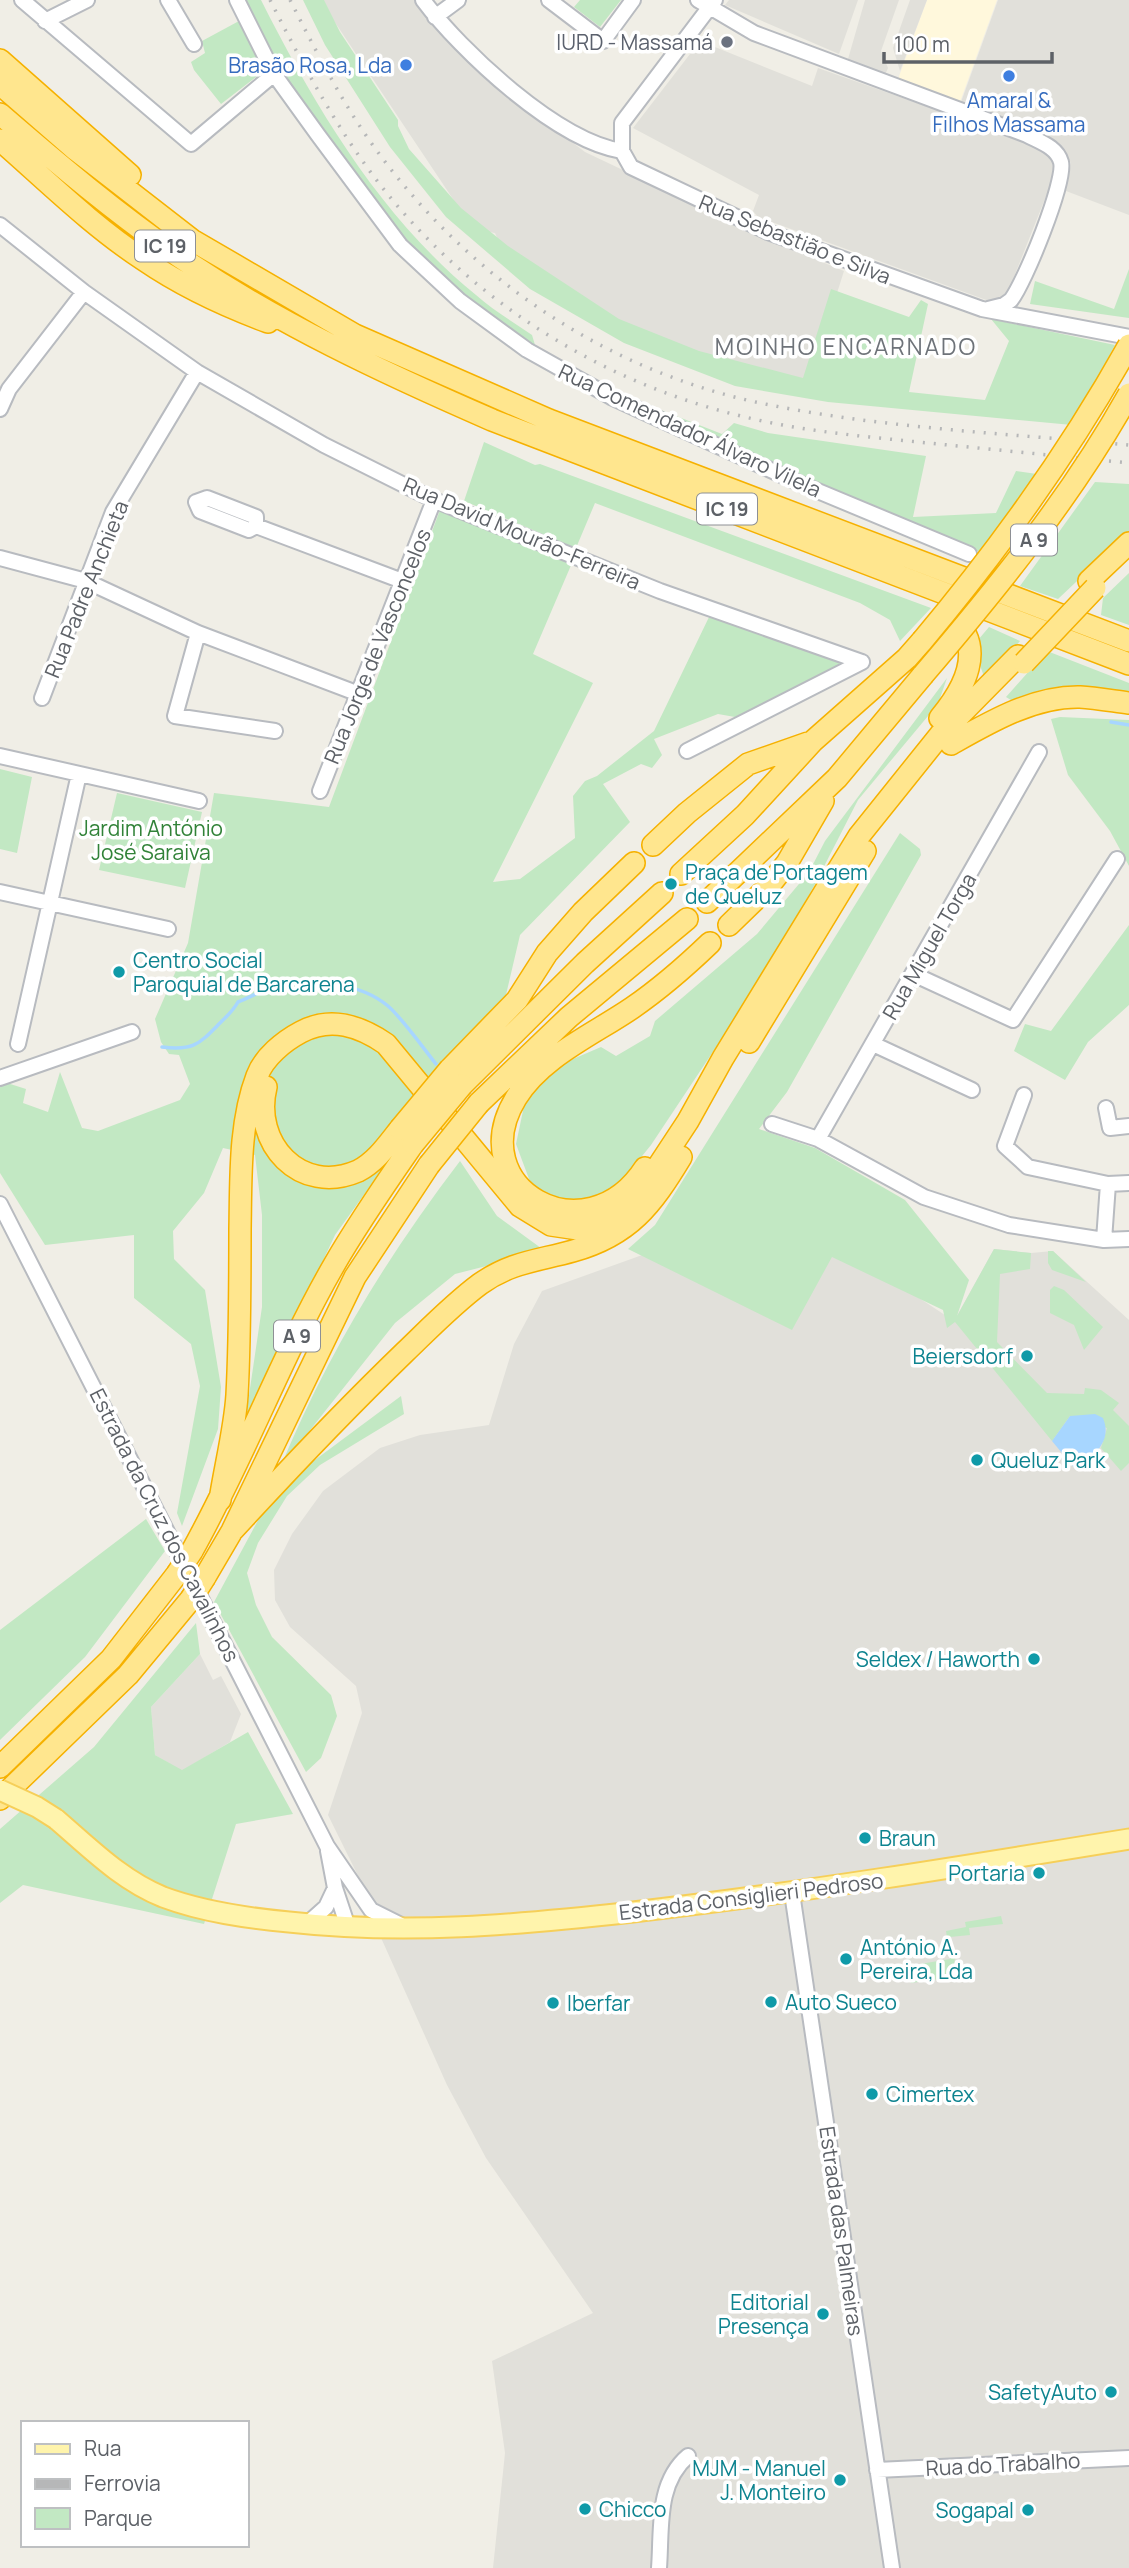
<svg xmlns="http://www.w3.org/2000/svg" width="1129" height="2568" font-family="Manrope,sans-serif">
<rect width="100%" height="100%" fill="#f0eee6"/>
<path fill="#fff8dc" d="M 927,0 L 997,0 L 960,102 L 898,79 Z"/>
<path fill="#e1e0da" d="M 320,0 L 415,0 L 482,74 L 585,152 L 783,246 L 844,271 L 807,388 L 626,330 L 501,246 L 495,233 L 473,229 Z
M 729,0 L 858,0 L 839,54 L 725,5 Z
M 865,0 L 899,0 L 881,51 L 888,68 L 885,75 L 848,59 Z
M 910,0 L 927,0 L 900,71 L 893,48 Z
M 998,0 L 1129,0 L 1129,215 L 1066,191 L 1071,163 L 1061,145 L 961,102 Z
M 700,41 L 812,86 L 818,68 L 1041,147 L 1053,156 L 1056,171 L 1010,287 L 1002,297 L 989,301 L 758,217 L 753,211 L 759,195 L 633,128 Z
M 828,1238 L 954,1321 L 994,1249 L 1031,1253 L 1053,1251 L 1129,1320 L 1129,2568 L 493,2568 L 505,2453 L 492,2361 L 593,2313 L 486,2158 L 447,2085 L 382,1940 L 369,1898 L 328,1815 L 362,1713 L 356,1686 L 290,1627 L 275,1600 L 274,1570 L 292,1534 L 323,1491 L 380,1448 L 420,1435 L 489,1425 L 514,1344 L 542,1291 L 645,1254 Z
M 200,1654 L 213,1680 L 221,1676 L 241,1714 L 230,1742 L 182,1771 L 155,1755 L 151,1707 Z"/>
<path fill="#c2e8c3" d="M 243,0 L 261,0 C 315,107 381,218 476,295 C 493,310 513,322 532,335 L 535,345 L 620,394 L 722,434 L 734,423 L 768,433 L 926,456 L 913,517 L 996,513 L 1016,471 L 1044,475 L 983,553 C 913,528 845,499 777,470 C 670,424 563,375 471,302 C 381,231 294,102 243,0 Z
M 303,0 L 324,0 L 340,32 L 398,120 L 398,126 L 409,149 L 461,208 L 508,246 L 619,319 L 699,351 L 803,378 L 831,289 L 909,317 L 921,300 L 928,304 L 909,392 L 985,400 L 1009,341 L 991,319 L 1115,345 L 1072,425 L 828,402 L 735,386 L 624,343 L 530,289 L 446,217 L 390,147 L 325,45 Z
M 580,0 L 621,0 L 600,27 L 574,7 Z
M 239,21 L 265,70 L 221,104 L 194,70 L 191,62 L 205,53 L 202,41 Z
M 1129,269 L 1129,318 L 1030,304 L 1035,281 L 1114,309 Z
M 484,442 L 535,465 L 540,464 L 931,608 L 900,641 L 890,620 L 860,603 L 595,503 L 576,548 L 464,501 Z
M 1095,482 L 1129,484 L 1129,532 L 1058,599 L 1020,586 Z
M 440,510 L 572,563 L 533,654 L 593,683 L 493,882 L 520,879 L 575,838 L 573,796 L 585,781 L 597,776 L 654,731 L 710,615 L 846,664 L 735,717 L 718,714 L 654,739 L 662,755 L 652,768 L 641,764 L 603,784 L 630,822 L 520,935 L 505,999 L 335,1235 L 244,1429 L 262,1307 L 262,1215 L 255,1155 L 223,1148 L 204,1193 L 173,1231 L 174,1259 L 205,1290 L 221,1387 L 218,1429 L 182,1526 L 177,1513 L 200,1386 L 191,1344 L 134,1298 L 134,1235 L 45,1245 L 0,1173 L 0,1084 L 4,1082 L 26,1089 L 23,1103 L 48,1112 L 60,1072 L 82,1128 L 98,1131 L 180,1100 L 190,1084 L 179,1055 L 169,1054 L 161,1042 L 155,1019 L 188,943 L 214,793 L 329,807 Z
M 1129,573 L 1129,625 L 1101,615 L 1103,598 Z
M 989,627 L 1020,641 L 986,682 L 973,646 Z
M 1047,651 L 1129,683 L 1129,699 L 1019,705 L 1006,697 Z
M 947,678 L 938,704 L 858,800 L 814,886 L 758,984 L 651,1145 L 613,1192 L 601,1198 L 564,1203 L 532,1187 L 516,1144 L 524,1106 L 535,1089 L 559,1065 L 601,1047 L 616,1056 L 650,1036 L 655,1021 L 757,934 L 809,872 L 825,841 Z
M 1060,717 L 1129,720 L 1129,866 L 1110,831 L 1068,775 L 1051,719 Z
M 0,769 L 32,777 L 17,853 L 0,849 Z
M 117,793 L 202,812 L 185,888 L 99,870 Z
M 900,833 L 920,849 L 921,855 L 787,1092 L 759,1129 L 815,1148 L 905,1200 L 969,1280 L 957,1316 L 994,1249 L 1031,1253 L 1030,1269 L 1000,1274 L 997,1342 L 1047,1393 L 1084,1394 L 1085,1388 L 1101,1390 L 1119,1403 L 1113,1410 L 1129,1426 L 1129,1463 L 1121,1471 L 1101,1448 L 1107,1428 L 1070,1416 L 1052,1441 L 955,1322 L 947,1328 L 943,1310 L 832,1257 L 792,1330 L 628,1249 L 655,1225 Z
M 1129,925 L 1129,1005 L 1088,1042 L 1065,1080 L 1014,1051 L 1025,1024 L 1051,1031 Z
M 460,1161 L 497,1216 L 545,1251 L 455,1274 L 395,1323 L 280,1468 C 327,1355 386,1258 460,1161 Z
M 1048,1251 L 1053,1251 L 1086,1282 L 1052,1270 L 1048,1263 Z
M 1054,1286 L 1064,1290 L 1103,1327 L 1084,1350 L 1074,1325 L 1050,1313 L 1050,1290 Z
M 401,1396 L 404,1414 L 320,1465 L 287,1496 L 258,1543 L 247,1573 L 256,1605 L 272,1637 L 331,1695 L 337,1716 L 321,1758 L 306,1772 L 214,1602 L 262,1513 L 296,1474 Z
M 146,1519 L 165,1551 L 85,1657 L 0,1740 L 0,1630 Z
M 196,1623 L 200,1654 L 151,1707 L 155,1755 L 182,1770 L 248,1732 L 293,1814 L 236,1824 L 204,1924 L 23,1885 L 0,1903 L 0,1829 L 94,1747 Z
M 1001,1916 L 1003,1924 L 969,1928 L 970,1935 L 950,1937 L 948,1944 L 946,1931 L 966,1927 L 965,1922 Z
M 950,1955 L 955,1957 L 954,1967 L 946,1978 L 911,1983 L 908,1966 L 950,1959 Z"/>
<path fill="#a7d6ff" d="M 1095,1414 L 1103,1418 C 1113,1442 1093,1456 1076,1470 L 1052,1441 L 1070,1416 Z"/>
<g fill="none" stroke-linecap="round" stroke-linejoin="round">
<path stroke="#a7d6ff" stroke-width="3.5" d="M 1111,722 L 1129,725
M 162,1047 C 194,1051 199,1044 220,1023 C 227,1016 233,1011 238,1002 C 251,997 264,989 278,986 C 313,979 359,982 388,1006 C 402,1018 424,1049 436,1064"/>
<defs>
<path id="minor" d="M 22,0 L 191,144 L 274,74
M 168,0 L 194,44
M 237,0 L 274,74 L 318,135 L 400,245 L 460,301 L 527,350 L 611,397 L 801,484 L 969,554
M 423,0 C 461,51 557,141 622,151
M 549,0 L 603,41 L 633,0
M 698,0 L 754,33 L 1027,135 C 1040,142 1057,147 1061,162 C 1066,181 1025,282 1011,300 L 1004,305 L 988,309
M 715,0 L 622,123 L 622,151 L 631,167 L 768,232 L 982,309 L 1129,337
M 435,17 L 458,0
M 45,21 L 87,0
M 0,225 L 84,292 L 197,372 L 324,445 L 434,500 L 660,591 L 862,662
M 0,409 L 9,389 L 84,292
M 256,526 L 249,530 L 200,511 L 196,502 L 207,498 L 256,517 L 256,526 L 405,582
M 0,558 L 86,581 L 198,633 L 359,694
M 198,633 L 175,716 L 275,731
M 42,698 L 113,512 L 197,372
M 687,751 L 862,662
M 0,756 L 199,801
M 320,791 L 434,500
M 0,892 L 168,929
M 913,974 L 1013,1020 L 1117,859
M 18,1044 L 79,774
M 873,1044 L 972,1090
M 0,1078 L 132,1032
M 1024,1095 L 1005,1146 L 1028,1167 L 1108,1184
M 1106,1108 L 1110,1128 L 1129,1126
M 772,1124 L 818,1139 L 924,1197 L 1009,1225 L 1104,1240 L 1129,1239
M 818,1139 L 1039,752
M 0,1204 L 327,1846 L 371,1910 L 401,1925
M 1104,1240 L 1108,1184 L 1129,1183
M 328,1851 L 335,1888 L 348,1927
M 792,1893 L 892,2568
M 307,1924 L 326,1907 L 335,1888
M 877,2470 L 1129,2458
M 659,2568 C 662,2529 656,2483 688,2456"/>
<path id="major" d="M 56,1819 C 90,1848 121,1880 163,1897 C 203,1912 247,1918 289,1922 C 405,1935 517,1925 633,1912 C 799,1893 964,1866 1129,1839"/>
<path id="highway" d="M 0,60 L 130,175
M 0,84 L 76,150 L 192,240 L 355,335 L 549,420 L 1129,641
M 0,114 C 58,164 117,214 180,257 C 277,323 384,373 492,420 L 1129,664
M 0,140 C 47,181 92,226 144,260 C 182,286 225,306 268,322
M 1089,581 L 1129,543
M 940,718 C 964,689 987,648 952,617
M 951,744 C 990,722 1034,696 1080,697 C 1096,698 1113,701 1129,703
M 653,845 L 687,813 L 748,764 L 808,743
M 681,874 L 745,815 L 813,741 L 907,658 L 922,641
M 707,902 L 837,778 L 923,675
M 729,925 L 768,887 L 787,863 L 823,801
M 749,1042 L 865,851
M 450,1069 L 517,1000 L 547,953 L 583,912 L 634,863
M 462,1085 L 585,963 L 662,893
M 266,1087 C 252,1143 300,1196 358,1171 C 376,1162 388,1144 400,1129
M 479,1103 L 569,1017 L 687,919
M 645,1168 C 586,1259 461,1188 516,1098 C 541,1057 594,1034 632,1008 C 661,988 685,967 710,943
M 220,1500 C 225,1467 235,1428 237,1395 C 240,1340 240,1284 240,1229 C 241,1179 239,1123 257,1076 C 264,1057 284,1041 301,1032 C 331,1016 360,1026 386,1044 L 520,1206 L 551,1225 L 578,1229 L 614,1220 L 634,1203 L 688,1121 L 723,1058 L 859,836 L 940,735 L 1018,656
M 232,1531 C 288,1470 345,1410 405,1352 C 429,1329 453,1304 480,1284 C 511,1262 537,1261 573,1251 C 630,1235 652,1205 681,1157
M 192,1551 C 244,1458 281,1357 334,1265 C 358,1223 386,1183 413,1144
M 205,1577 L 232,1531 L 355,1277 L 429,1165
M 0,1767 L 111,1659 L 177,1574
M 0,1799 L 128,1675 L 191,1599"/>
</defs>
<use href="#minor" stroke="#b8bbc0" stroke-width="18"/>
<use href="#major" stroke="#f6cf59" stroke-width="23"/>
<use href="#highway" stroke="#f6b100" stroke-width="24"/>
<use href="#minor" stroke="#fff" stroke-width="14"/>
<use href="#major" stroke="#fff4ac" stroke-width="19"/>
<use href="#highway" stroke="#ffe68e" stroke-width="21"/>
<path stroke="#b6b7b8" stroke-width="3.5" stroke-dasharray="2 9" stroke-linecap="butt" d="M 270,0 C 302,63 335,126 378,182 C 469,300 601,383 745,417 C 802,431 860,436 918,442 C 988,449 1059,456 1129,463
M 290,0 C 317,53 344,107 380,155 C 471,278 602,367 751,401 C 874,428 1004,433 1129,445"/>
<defs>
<path id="major-bridge" d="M 0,1790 L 37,1807 L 56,1819"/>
<path id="highway-bridge" d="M 922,641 C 1000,548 1070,451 1129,345
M 1024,663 L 1095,588
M 923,675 C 999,586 1072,496 1129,394
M 400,1129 L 450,1069
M 413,1144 L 462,1085
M 429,1165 L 479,1103
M 177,1574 L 192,1551
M 191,1599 L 205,1577"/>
</defs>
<use href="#major-bridge" stroke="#f6cf59" stroke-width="23" stroke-linecap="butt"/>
<use href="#highway-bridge" stroke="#f6b100" stroke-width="24" stroke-linecap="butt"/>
<use href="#major-bridge" stroke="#fff4ac" stroke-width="19"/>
<use href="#highway-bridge" stroke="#ffe68e" stroke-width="21"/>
</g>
<circle fill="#6b7280" stroke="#fff" stroke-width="2.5" cx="727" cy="42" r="7"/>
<g fill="#3f7fe0" stroke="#fff" stroke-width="2.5">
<circle cx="406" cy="65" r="7"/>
<circle cx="1009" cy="76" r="7"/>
</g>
<g fill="#0f9aa8" stroke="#fff" stroke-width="2.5">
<circle cx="671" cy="884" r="7"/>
<circle cx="119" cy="972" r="7"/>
<circle cx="1027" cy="1356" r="7"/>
<circle cx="977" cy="1460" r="7"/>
<circle cx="1034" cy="1659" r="7"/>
<circle cx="865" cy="1838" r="7"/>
<circle cx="1039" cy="1873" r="7"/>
<circle cx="846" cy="1959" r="7"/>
<circle cx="771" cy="2002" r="7"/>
<circle cx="553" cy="2003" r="7"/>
<circle cx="872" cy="2094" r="7"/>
<circle cx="823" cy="2314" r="7"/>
<circle cx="1111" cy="2392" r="7"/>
<circle cx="840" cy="2480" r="7"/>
<circle cx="585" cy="2509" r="7"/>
<circle cx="1028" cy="2510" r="7"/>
</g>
<g text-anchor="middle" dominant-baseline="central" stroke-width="7" stroke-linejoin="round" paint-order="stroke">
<g fill="#fff" stroke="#8e9095" stroke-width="2">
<rect x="135" y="230.5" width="60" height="31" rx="5"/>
<rect x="697" y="493.5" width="60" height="31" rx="5"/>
<rect x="1011" y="524.5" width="46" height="31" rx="5"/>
<rect x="274" y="1320.5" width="46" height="31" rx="5"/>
</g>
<g font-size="19" font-weight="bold" fill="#5d6167">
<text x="165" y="246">IC 19</text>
<text x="727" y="509">IC 19</text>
<text x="1034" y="540">A 9</text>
<text x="297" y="1336">A 9</text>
</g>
<g font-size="21" fill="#5b616d" stroke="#fff" text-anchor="end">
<text x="713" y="42">IURD - Massamá</text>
</g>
<g font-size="21" fill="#366cbe" stroke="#fff" text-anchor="end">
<text x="392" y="65">Brasão Rosa, Lda</text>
<text x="1009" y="100" text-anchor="middle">Amaral &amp;<tspan x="1009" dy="24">Filhos Massama</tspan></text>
</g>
<g font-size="21" fill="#5d6167" stroke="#fff">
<text transform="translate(795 239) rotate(22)">Rua Sebastião e Silva</text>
<text transform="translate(690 430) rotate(25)">Rua Comendador Álvaro Vilela</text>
<text transform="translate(522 533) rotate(23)">Rua David Mourão-Ferreira</text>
<text transform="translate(86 589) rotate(-68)">Rua Padre Anchieta</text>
<text transform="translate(377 646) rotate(-68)">Rua Jorge de Vasconcelos</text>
<text transform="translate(929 946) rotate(-60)">Rua Miguel Torga</text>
<text transform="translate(165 1525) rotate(63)">Estrada da Cruz dos Cavalinhos</text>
<text transform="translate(751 1896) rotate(-7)">Estrada Consiglieri Pedroso</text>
<text transform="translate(842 2231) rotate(82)">Estrada das Palmeiras</text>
<text transform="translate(1003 2464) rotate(-3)">Rua do Trabalho</text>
</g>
<g font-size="21" fill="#318238" stroke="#fff">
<text x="151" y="828">Jardim António<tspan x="151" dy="24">José Saraiva</tspan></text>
</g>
<g font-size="21" fill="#0d838f" stroke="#fff" text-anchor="start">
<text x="685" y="872">Praça de Portagem<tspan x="685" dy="24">de Queluz</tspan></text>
<text x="133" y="960">Centro Social<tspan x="133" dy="24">Paroquial de Barcarena</tspan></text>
<text x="1013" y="1356" text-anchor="end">Beiersdorf</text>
<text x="991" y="1460">Queluz Park</text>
<text x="1020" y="1659" text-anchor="end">Seldex / Haworth</text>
<text x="879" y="1838">Braun</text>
<text x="1025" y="1873" text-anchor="end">Portaria</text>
<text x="860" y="1947">António A.<tspan x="860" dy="24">Pereira, Lda</tspan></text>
<text x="785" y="2002">Auto Sueco</text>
<text x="567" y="2003">Iberfar</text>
<text x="886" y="2094">Cimertex</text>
<text x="809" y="2302" text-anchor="end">Editorial<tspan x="809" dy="24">Presença</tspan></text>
<text x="1097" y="2392" text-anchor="end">SafetyAuto</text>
<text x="826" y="2468" text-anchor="end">MJM - Manuel<tspan x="826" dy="24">J. Monteiro</tspan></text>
<text x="599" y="2509">Chicco</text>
<text x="1014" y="2510" text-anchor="end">Sogapal</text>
</g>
<g font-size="23" letter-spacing="2" fill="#6e7379" stroke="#fff">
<text x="846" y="346">MOINHO ENCARNADO</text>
</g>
</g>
<rect x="21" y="2421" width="228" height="126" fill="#ffffff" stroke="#bec0c2" stroke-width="2"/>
<rect x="35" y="2444" width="35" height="10" fill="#fff4ac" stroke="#bec0c2" stroke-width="2"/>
<text x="84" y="2456" font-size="21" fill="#5d6167">Rua</text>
<rect x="35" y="2479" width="35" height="10" fill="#b6b7b8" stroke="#bec0c2" stroke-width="2"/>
<text x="84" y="2491" font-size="21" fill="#5d6167">Ferrovia</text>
<rect x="35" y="2508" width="35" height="21" fill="#c2e8c3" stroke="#bec0c2" stroke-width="2"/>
<text x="84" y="2526" font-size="21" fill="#5d6167">Parque</text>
<path d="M884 52v10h168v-10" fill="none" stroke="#5d6167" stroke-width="3.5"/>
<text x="894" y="52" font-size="21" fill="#5d6167" stroke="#ffffff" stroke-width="5" paint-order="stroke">100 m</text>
</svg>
